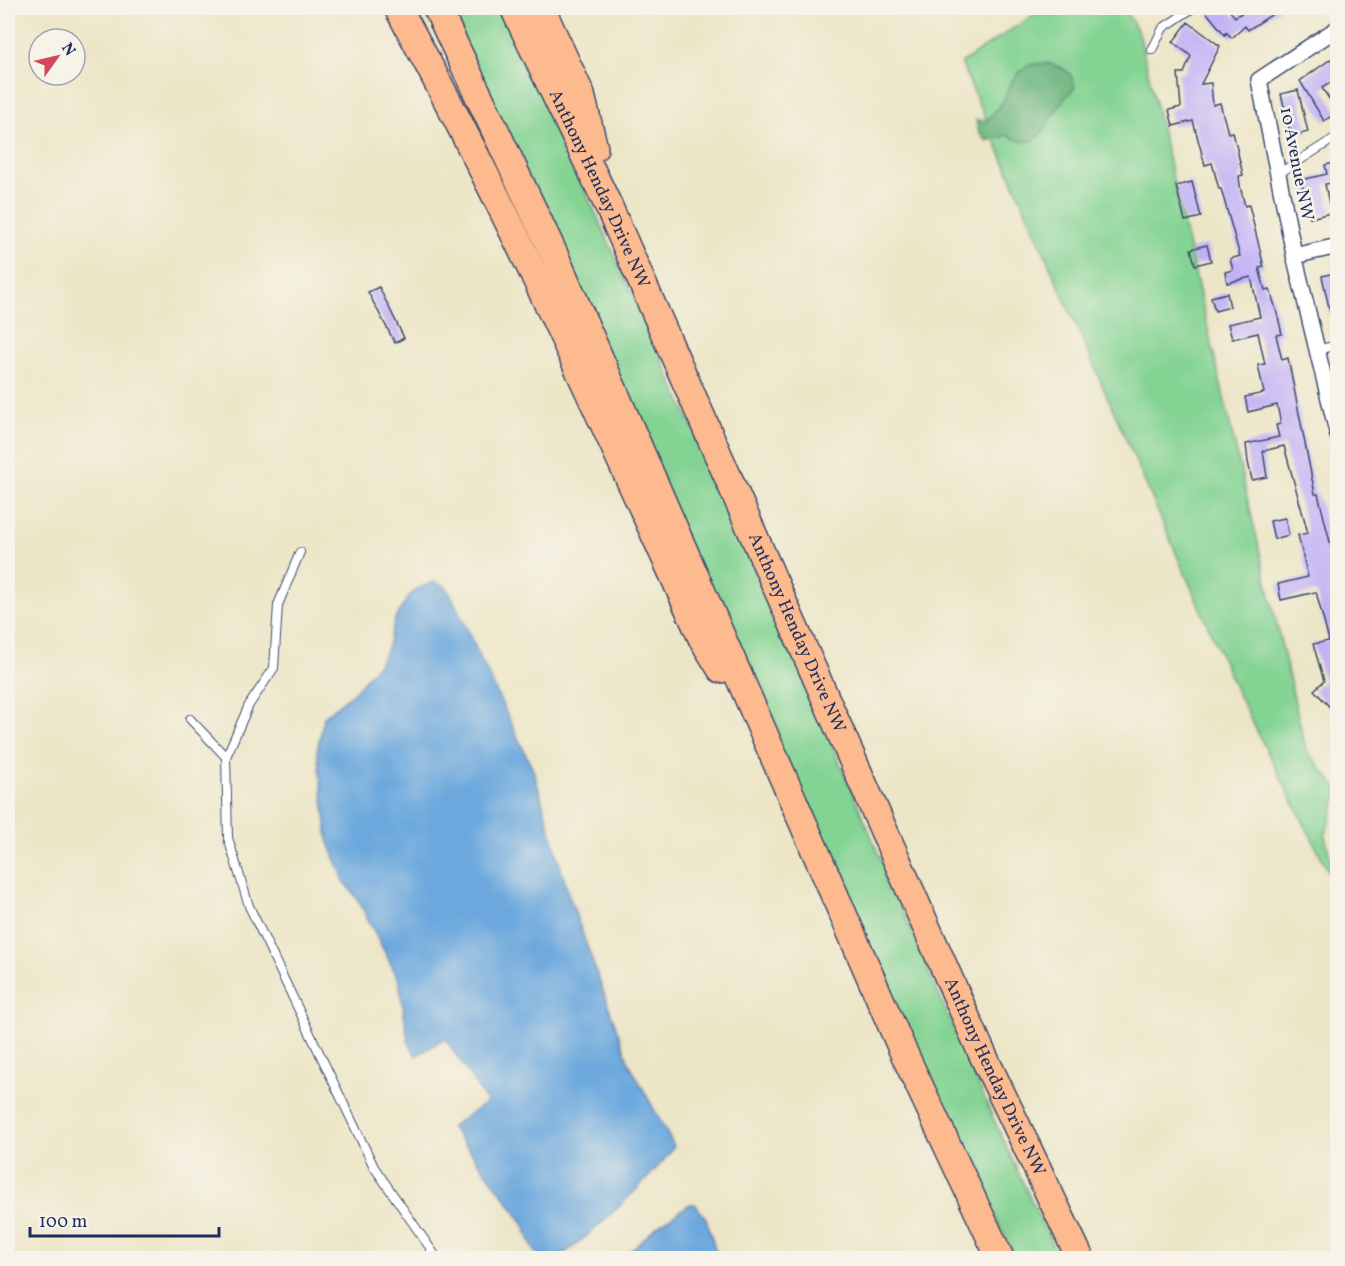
<svg xmlns="http://www.w3.org/2000/svg" width="1345" height="1266" font-family="Vollkorn,serif">
<rect width="100%" height="100%" fill="#f7f3e8"/>
<filter id="ink" filterUnits="userSpaceOnUse"><feTurbulence type="fractalNoise" baseFrequency=".0167" numOctaves="2"/><feDisplacementMap in="SourceGraphic" scale="12" xChannelSelector="R" yChannelSelector="G"/><feConvolveMatrix kernelMatrix="1 2 1 2 8 2 1 2 1" color-interpolation-filters="sRGB"/></filter>
<filter id="wash" filterUnits="userSpaceOnUse"><feTurbulence type="fractalNoise" baseFrequency=".008" numOctaves="4" result="noise"/><feDisplacementMap in="SourceGraphic" scale="24" xChannelSelector="R" yChannelSelector="G"/><feGaussianBlur stdDeviation="1.35" result="paint"/><feColorMatrix in="noise" values="0 0 0 0 0 0 0 0 0 0 0 0 0 0 0 0 0 1.4 0 .05"/><feComposite in="paint" operator="in"/></filter>
<g filter="url(#wash)">
<rect width="100%" height="100%" fill="#ece5c6"/>
<path fill="#83d393" stroke="#4f8178" stroke-width="1.5" d="M 447,8 L 499,8 L 514,36 C 630,287 744,538 852,791 C 919,948 984,1106 1059,1258 L 1016,1258 L 900,1026 Z
M 1044,8 L 1124,8 L 1139,33 L 1306,750 L 1337,788 L 1337,798 L 1325,836 L 1337,888 L 1237,692 L 961,63 Z"/>
<path fill="#6ab57d" stroke="#42726e" stroke-width="1.5" d="M 1046,63 C 1063,67 1071,70 1075,87 C 1069,94 1062,101 1057,109 C 1043,130 1036,154 1008,135 L 987,141 C 979,135 977,129 976,120 L 986,121 L 1003,102 L 1013,79 L 1027,65 Z"/>
<path fill="#6ca8dd" stroke="#446c9e" stroke-width="1.5" d="M 434,582 L 445,586 L 452,597 L 534,772 L 568,893 L 629,1063 L 674,1146 C 666,1164 573,1254 555,1258 C 552,1259 544,1259 542,1258 C 530,1252 529,1232 522,1222 C 501,1189 475,1158 451,1127 L 487,1102 L 445,1038 L 416,1056 L 408,1041 L 399,980 L 358,900 L 344,881 L 328,840 L 317,751 L 324,717 L 356,690 L 381,660 L 387,649 L 395,619 L 409,596 L 417,589 Z
M 690,1204 L 695,1204 L 706,1218 L 718,1258 L 623,1258 L 656,1227 Z"/>
<g id="blocks">
<path fill="#c1b1f6" d="M 1203,8 L 1227,8 L 1235,17 L 1249,8 L 1282,8 L 1248,30 L 1245,26 L 1232,38 L 1226,32 L 1225,35 Z
M 1188,22 L 1220,46 L 1201,84 L 1211,83 L 1213,105 L 1220,103 L 1228,133 L 1233,132 L 1243,175 L 1239,176 L 1240,186 L 1245,206 L 1249,205 L 1264,267 L 1259,268 L 1265,290 L 1270,289 L 1278,317 L 1282,334 L 1276,335 L 1282,360 L 1288,358 L 1315,494 L 1318,494 L 1338,574 L 1338,716 L 1314,690 L 1324,681 L 1313,644 L 1329,641 L 1316,592 L 1281,600 L 1278,584 L 1308,577 L 1298,535 L 1308,533 L 1284,446 L 1263,451 L 1267,477 L 1252,480 L 1248,462 L 1246,444 L 1279,437 L 1276,425 L 1281,424 L 1277,405 L 1248,412 L 1245,397 L 1264,393 L 1258,365 L 1265,364 L 1258,333 L 1232,339 L 1228,324 L 1260,317 L 1251,277 L 1227,283 L 1225,272 L 1233,270 L 1230,259 L 1240,256 L 1221,189 L 1219,189 L 1212,163 L 1205,165 L 1193,121 L 1173,126 L 1169,110 L 1181,107 L 1178,73 L 1184,73 L 1191,56 L 1173,42 Z
M 1338,54 L 1338,78 L 1322,88 L 1338,112 L 1324,121 L 1300,81 Z
M 1298,90 L 1308,132 L 1291,136 L 1281,94 Z
M 1338,162 L 1338,182 L 1325,184 L 1331,213 L 1310,218 L 1301,180 L 1327,174 L 1325,165 Z
M 1192,182 L 1201,217 L 1185,221 L 1176,186 Z
M 1207,245 L 1211,261 L 1195,265 L 1191,249 Z
M 1338,272 L 1338,325 L 1333,326 L 1322,276 Z
M 379,287 L 404,338 L 395,343 L 368,292 Z
M 1227,293 L 1230,307 L 1215,311 L 1211,297 Z
M 1285,518 L 1289,535 L 1274,539 L 1270,521 Z"/>
</g>
</g>
<g filter="url(#ink)">
<use href="#blocks" fill-opacity="0" stroke="#3a4a6e" stroke-width="1.5"/>
<g fill="none" stroke-linecap="round" stroke-linejoin="round">
<defs>
<path id="lane" d="M 1152,50 L 1163,28 L 1193,8
M 1278,174 L 1338,136
M 1316,350 L 1338,345
M 300,552 L 278,605 L 274,668 L 249,705 L 226,757 L 228,838 L 249,906 L 374,1167 L 437,1258
M 190,719 L 226,757"/>
<path id="street" d="M 1338,28 L 1259,80 L 1295,259 L 1338,436
M 1294,256 L 1338,246"/>
<g id="highway">
<path d="M 398,8 C 510,212 605,426 702,638 L 721,669"/>
<path d="M 437,8 L 553,252 L 902,1049 L 1000,1258"/>
<path id="s1" d="M 514,8 L 608,205 L 981,1051 L 1080,1258"/>
<path d="M 541,8 L 581,95 L 594,148"/>
</g>
</defs>
<use href="#lane" stroke="#3a4a6e" stroke-width="10"/>
<use href="#street" stroke="#3a4a6e" stroke-width="18"/>
<use href="#highway" stroke="#3a4a6e" stroke-width="30"/>
<use href="#lane" stroke="#fff" stroke-width="8"/>
<use href="#street" stroke="#fff" stroke-width="15"/>
<use href="#highway" stroke="#fcba8e" stroke-width="27"/>
</g>
</g>
<g text-anchor="middle" dominant-baseline="central" stroke-width="5" stroke-linejoin="round" paint-order="stroke">
<g font-size="18" fill="#1b2f5e" stroke="#f7f3e8">
<text transform="translate(1296 164) rotate(79)">10 Avenue NW</text>
<text stroke="none"><textPath href="#s1" startOffset="200">Anthony Henday Drive NW</textPath></text>
<text stroke="none"><textPath href="#s1" startOffset="686">Anthony Henday Drive NW</textPath></text>
<text stroke="none"><textPath href="#s1" startOffset="1172">Anthony Henday Drive NW</textPath></text>
</g>
</g>
<rect width="1345" height="1266" fill="none" stroke="#f7f3e8" stroke-width="30"/>
<g transform="translate(57 57) rotate(56)"><circle r="28" fill="#f7f3e8" stroke="#9fa5b1" stroke-width="1.5"/>
<path d="M0-4.5L10 22L0 15L-10 22Z" fill="#d1495b"/>
<text y="-9" font-size="16" font-weight="bold" text-anchor="middle" fill="#1b2f5e">N</text>
</g>
<path d="M30 1227v9h189v-9" fill="none" stroke="#1b2f5e" stroke-width="3"/>
<text x="39" y="1227" font-size="18" fill="#1b2f5e" stroke="#f7f3e8" stroke-width="4.5" paint-order="stroke">100 m</text>
</svg>
